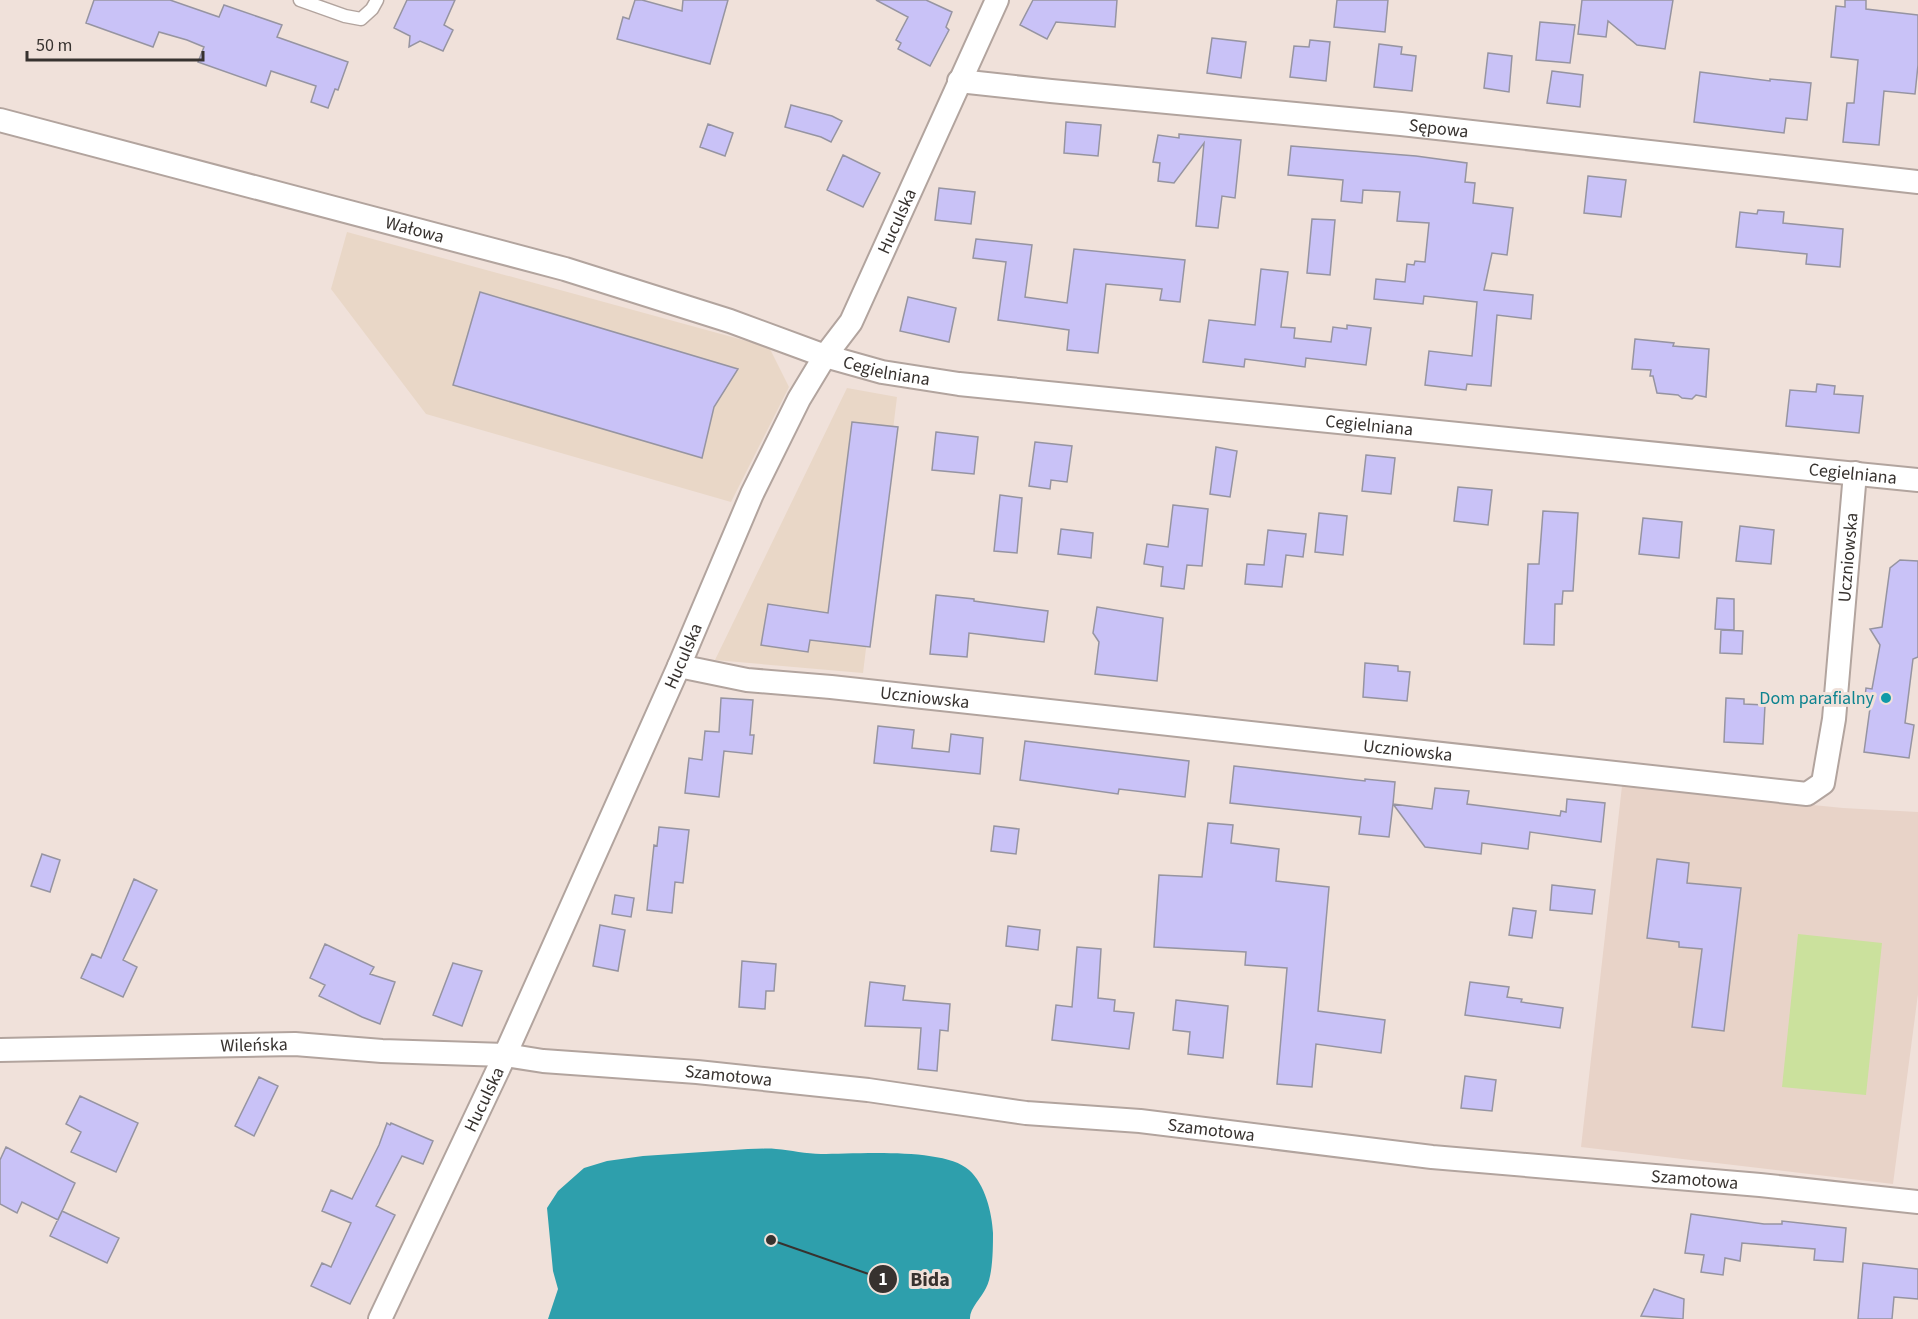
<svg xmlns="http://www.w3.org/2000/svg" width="1918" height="1319" font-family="'Source Sans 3',sans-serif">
<rect width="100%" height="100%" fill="#f0e1da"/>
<path fill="#e9d7c7" d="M 347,232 L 769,347 L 789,387 L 731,502 L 426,414 L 331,289 Z
M 847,388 L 897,397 L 863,673 L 715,660 Z"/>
<path fill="#e8d3c8" d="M 1622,786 L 1843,808 L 1918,812 L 1918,994 L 1893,1184 L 1581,1147 Z"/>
<path fill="#cbe19d" d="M 1798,934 L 1882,943 L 1866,1095 L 1782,1087 Z"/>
<path fill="#2e9fac" d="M 748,1149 C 758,1149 767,1148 776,1149 C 791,1150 806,1154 821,1154 C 855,1154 944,1147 969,1170 C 985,1184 992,1213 993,1233 C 993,1248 993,1275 986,1288 C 982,1297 969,1309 970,1319 L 548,1319 L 558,1289 L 553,1271 L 547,1208 L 558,1191 L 584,1168 L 607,1161 L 643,1156 Z"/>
<path fill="#c9c2f7" stroke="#9694a1" stroke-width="1.5" d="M 94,0 L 170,0 L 219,17 L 224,5 L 282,25 L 277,37 L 348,62 L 338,90 L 335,89 L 328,108 L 311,102 L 316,86 L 271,71 L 266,86 L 198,62 L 204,47 L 187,40 L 159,32 L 153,47 L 86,23 Z
M 407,0 L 455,0 L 444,25 L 453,30 L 443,51 L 420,41 L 409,47 L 410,36 L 394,28 Z
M 635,0 L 642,0 L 682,11 L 683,0 L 728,0 L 710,64 L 617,39 L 623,17 L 629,19 Z
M 876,0 L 926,0 L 952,12 L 946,27 L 949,30 L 930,66 L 898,49 L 901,43 L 896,40 L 908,17 Z
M 1033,0 L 1117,0 L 1115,27 L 1056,22 L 1047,39 L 1020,25 Z
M 1337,0 L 1388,0 L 1385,32 L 1334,27 Z
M 1582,0 L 1673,0 L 1665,49 L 1637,45 L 1608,21 L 1606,37 L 1578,34 Z
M 1845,0 L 1866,0 L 1866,9 L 1918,15 L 1918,65 L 1915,94 L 1884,91 L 1879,145 L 1843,142 L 1847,103 L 1854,103 L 1858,60 L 1831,57 L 1836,6 L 1845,7 Z
M 1540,22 L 1575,25 L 1570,63 L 1536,60 Z
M 1212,38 L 1246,42 L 1241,78 L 1207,73 Z
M 1310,40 L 1330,42 L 1326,81 L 1290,77 L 1294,46 L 1309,47 Z
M 1379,44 L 1402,47 L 1401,54 L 1416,56 L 1412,91 L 1374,87 Z
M 1488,53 L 1512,56 L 1509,92 L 1484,88 Z
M 1552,71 L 1583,75 L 1580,107 L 1547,103 Z
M 1700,72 L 1770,81 L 1770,79 L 1811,83 L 1807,120 L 1786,118 L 1784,133 L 1694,122 Z
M 791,105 L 832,116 L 842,121 L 831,142 L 821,137 L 785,127 Z
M 1066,122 L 1101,125 L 1098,156 L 1064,153 Z
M 708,124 L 733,133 L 725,156 L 700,147 Z
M 1179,134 L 1241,140 L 1235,198 L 1222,196 L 1218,228 L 1196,226 L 1204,143 L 1174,183 L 1158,181 L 1160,163 L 1153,162 L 1158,135 L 1179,138 Z
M 1291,146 L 1416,156 L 1467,163 L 1465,182 L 1475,183 L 1473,203 L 1513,208 L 1507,255 L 1492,253 L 1484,290 L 1533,295 L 1531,319 L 1497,315 L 1491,386 L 1467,384 L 1466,390 L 1425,385 L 1429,351 L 1472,356 L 1477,302 L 1424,296 L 1423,304 L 1374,299 L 1376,279 L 1405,282 L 1407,264 L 1414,265 L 1415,261 L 1425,262 L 1429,223 L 1397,221 L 1400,192 L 1363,190 L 1362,203 L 1341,201 L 1343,180 L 1288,175 Z
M 843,155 L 880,173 L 863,207 L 827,190 Z
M 1588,176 L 1626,180 L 1621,217 L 1584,213 Z
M 939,188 L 975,192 L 971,224 L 935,220 Z
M 1758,210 L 1784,212 L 1783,223 L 1843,229 L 1840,267 L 1806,264 L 1807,254 L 1736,247 L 1740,212 L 1757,214 Z
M 1312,219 L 1335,220 L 1330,275 L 1307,273 Z
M 976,239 L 1032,245 L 1025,297 L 1067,303 L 1074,249 L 1185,260 L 1180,302 L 1160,300 L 1162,289 L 1106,284 L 1098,353 L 1067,350 L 1069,330 L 998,320 L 1006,262 L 973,258 Z
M 1261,269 L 1288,272 L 1281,327 L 1295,328 L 1294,338 L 1331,342 L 1333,327 L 1347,329 L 1347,325 L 1371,328 L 1366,365 L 1306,358 L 1305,367 L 1245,359 L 1244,367 L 1203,362 L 1209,320 L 1255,325 Z
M 480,292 L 738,369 L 714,407 L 702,458 L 453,385 Z
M 908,297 L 956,308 L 949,342 L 900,331 Z
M 1635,339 L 1674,343 L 1673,346 L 1709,349 L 1706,397 L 1696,395 L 1692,399 L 1682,398 L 1678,395 L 1657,393 L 1653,376 L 1650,376 L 1651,370 L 1632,369 Z
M 1817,384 L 1835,386 L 1834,394 L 1863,396 L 1859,433 L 1786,426 L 1790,390 L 1816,392 Z
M 852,422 L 898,427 L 870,647 L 810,640 L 808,652 L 761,645 L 768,604 L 828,613 Z
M 936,432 L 978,437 L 974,474 L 932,470 Z
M 1035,442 L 1072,446 L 1067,482 L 1051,480 L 1050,489 L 1029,486 Z
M 1216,447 L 1237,451 L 1230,497 L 1210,494 Z
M 1366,455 L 1395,458 L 1391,494 L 1362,491 Z
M 1458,487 L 1492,490 L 1488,525 L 1454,521 Z
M 1000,495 L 1022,498 L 1017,553 L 994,551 Z
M 1173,505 L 1208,509 L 1202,566 L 1187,565 L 1184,589 L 1161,586 L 1163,567 L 1144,564 L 1147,544 L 1168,547 Z
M 1543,511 L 1578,513 L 1573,591 L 1563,591 L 1562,604 L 1555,604 L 1554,645 L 1524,644 L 1528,564 L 1539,564 Z
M 1319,513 L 1347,516 L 1343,555 L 1315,552 Z
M 1643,518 L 1682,522 L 1679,558 L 1639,554 Z
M 1740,526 L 1774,530 L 1771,564 L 1736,561 Z
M 1061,529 L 1093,533 L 1091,558 L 1058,554 Z
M 1268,530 L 1306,534 L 1303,557 L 1286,555 L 1282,587 L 1245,584 L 1247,564 L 1264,565 Z
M 1900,560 L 1918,561 L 1918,657 L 1913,659 L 1905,723 L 1914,725 L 1909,758 L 1864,752 L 1870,708 L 1864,707 L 1866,688 L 1872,689 L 1880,645 L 1870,629 L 1882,627 L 1890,568 Z
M 936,595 L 974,599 L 974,601 L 1048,611 L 1044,642 L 969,633 L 967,657 L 930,654 Z
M 1717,598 L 1734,599 L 1734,630 L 1715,629 Z
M 1097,607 L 1163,618 L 1157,681 L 1095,674 L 1099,642 L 1093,633 Z
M 1721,630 L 1743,631 L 1742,654 L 1720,653 Z
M 1365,663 L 1398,666 L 1398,671 L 1410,672 L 1407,701 L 1363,697 Z
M 721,698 L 753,700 L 750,735 L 754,735 L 752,754 L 724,751 L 719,797 L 685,793 L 689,758 L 702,760 L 705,731 L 719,732 Z
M 1726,698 L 1744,699 L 1744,704 L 1765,705 L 1763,744 L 1724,742 Z
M 878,726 L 914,730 L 912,748 L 949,752 L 951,734 L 983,738 L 980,774 L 874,763 Z
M 1025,741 L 1189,761 L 1185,797 L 1119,789 L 1118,794 L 1020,780 Z
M 1234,766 L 1365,781 L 1365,779 L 1395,782 L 1393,804 L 1432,809 L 1435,788 L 1469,791 L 1467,804 L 1560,816 L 1561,811 L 1566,812 L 1567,799 L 1605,803 L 1601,842 L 1530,832 L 1528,849 L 1482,843 L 1481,854 L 1425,847 L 1393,804 L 1389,837 L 1359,834 L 1361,817 L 1230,803 Z
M 1208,823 L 1233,825 L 1231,843 L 1279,849 L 1276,881 L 1329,887 L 1318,1011 L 1385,1020 L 1381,1053 L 1316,1044 L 1312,1087 L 1277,1084 L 1287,968 L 1245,965 L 1246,952 L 1154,947 L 1159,875 L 1202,877 Z
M 994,826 L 1019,829 L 1016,854 L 991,851 Z
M 659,827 L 689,830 L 683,883 L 675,882 L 672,913 L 647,910 L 654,845 L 657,846 Z
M 42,854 L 60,860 L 50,892 L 31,886 Z
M 1657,859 L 1689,863 L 1687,883 L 1741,888 L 1724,1031 L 1692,1027 L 1702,949 L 1679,947 L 1679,942 L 1647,938 Z
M 134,879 L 157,890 L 123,960 L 137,967 L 123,997 L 81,978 L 92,954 L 101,958 Z
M 1552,885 L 1595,890 L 1592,914 L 1550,910 Z
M 615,895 L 634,898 L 631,917 L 612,914 Z
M 1513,908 L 1536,911 L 1532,938 L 1509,935 Z
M 600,925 L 625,930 L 618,971 L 593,966 Z
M 1008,926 L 1040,930 L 1038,950 L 1006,946 Z
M 325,944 L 374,967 L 370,974 L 395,982 L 380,1024 L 362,1017 L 319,996 L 325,985 L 310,978 Z
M 1077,947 L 1101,949 L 1098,998 L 1115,1000 L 1114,1011 L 1134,1013 L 1129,1049 L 1052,1040 L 1056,1005 L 1072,1007 Z
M 742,961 L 776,964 L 774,991 L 766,991 L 765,1009 L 739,1007 Z
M 453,963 L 482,971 L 462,1026 L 433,1015 Z
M 870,982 L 905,986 L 903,1000 L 950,1004 L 948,1031 L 940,1030 L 937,1071 L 918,1069 L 921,1028 L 865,1026 Z
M 1470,982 L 1509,987 L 1507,997 L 1522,999 L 1521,1002 L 1563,1008 L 1560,1028 L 1465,1015 Z
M 1176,1000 L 1228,1006 L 1223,1058 L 1188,1054 L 1190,1032 L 1173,1030 Z
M 1465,1076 L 1496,1080 L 1492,1111 L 1461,1108 Z
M 259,1077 L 278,1086 L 254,1136 L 235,1126 Z
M 80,1096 L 138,1123 L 116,1172 L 71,1152 L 81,1132 L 66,1124 Z
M 387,1123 L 390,1125 L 391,1123 L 433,1141 L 423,1164 L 402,1156 L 376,1206 L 395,1215 L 350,1304 L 311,1286 L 322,1263 L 331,1267 L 351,1223 L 322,1211 L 331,1190 L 352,1199 L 379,1145 Z
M 6,1147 L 75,1183 L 58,1220 L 22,1202 L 17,1213 L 0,1204 L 0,1160 Z
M 62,1211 L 119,1238 L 107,1263 L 50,1236 Z
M 1691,1214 L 1764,1224 L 1782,1224 L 1782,1221 L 1846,1228 L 1843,1262 L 1814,1260 L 1815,1249 L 1742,1243 L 1740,1261 L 1725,1258 L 1723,1275 L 1701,1272 L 1704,1255 L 1685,1253 Z
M 1863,1263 L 1918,1269 L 1918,1299 L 1894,1297 L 1892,1319 L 1858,1319 Z
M 1654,1289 L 1684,1299 L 1683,1319 L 1641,1316 Z"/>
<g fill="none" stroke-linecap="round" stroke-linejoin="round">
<defs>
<path id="service" d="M 300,0 L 345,16 L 361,19 L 372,9 L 377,0"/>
<g id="minor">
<path id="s1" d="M 959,81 L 1051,91 L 1401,124 L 1918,182"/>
<path id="s2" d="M 0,120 L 565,269 L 730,321 L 825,356 L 882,372 L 959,384 L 1918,480"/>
<path id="s3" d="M 679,666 L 747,680 L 831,687 L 1807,794 L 1823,783 L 1834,719 L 1855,473"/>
<path id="s4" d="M 0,1050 L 295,1044 L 382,1051 L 505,1055 L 543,1061 L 697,1072 L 868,1090 L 1026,1113 L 1140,1121 L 1432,1157 L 1760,1185 L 1918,1202"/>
<path id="s5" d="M 380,1319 L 505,1055 L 679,666 L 752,494 L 799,399 L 825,356 L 851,322 L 997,0"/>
</g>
</defs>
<use href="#service" stroke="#b2a49e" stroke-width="15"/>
<use href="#minor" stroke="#b2a49e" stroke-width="26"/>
<use href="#service" stroke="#fff" stroke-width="12"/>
<use href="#minor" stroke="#fff" stroke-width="22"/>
</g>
<circle fill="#0f9aa8" stroke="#f0e1da" stroke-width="2" cx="1886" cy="698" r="6"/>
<g text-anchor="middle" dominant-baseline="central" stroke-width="6" stroke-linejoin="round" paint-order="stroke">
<g font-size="18" fill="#37322f" stroke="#f0e1da">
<text stroke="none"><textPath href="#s1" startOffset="482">Sępowa</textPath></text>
<text stroke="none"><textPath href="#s5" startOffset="1215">Huculska</textPath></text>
<text stroke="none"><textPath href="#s2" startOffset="429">Wałowa</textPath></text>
<text stroke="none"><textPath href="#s2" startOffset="922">Cegielniana</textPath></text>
<text stroke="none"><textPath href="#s2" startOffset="1408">Cegielniana</textPath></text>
<text stroke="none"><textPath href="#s2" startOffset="1894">Cegielniana</textPath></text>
<text stroke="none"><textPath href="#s3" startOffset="1382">Uczniowska</textPath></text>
<text stroke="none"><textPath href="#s5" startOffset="729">Huculska</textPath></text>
<text stroke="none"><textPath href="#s3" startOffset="248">Uczniowska</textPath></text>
<text stroke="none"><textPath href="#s3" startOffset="734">Uczniowska</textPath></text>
<text stroke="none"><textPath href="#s4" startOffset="254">Wileńska</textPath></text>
<text stroke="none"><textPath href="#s4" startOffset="730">Szamotowa</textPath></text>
<text stroke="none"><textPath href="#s5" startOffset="243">Huculska</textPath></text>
<text stroke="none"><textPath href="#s4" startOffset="1216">Szamotowa</textPath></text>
<text stroke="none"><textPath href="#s4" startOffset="1702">Szamotowa</textPath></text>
</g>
<g font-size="18" fill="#0d838f" stroke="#f0e1da" text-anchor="end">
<text x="1874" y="698">Dom parafialny</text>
</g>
</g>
<path fill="none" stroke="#37322f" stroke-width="2" d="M771 1240L883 1279"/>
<g fill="#37322f" stroke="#f0e1da" stroke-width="2">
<circle cx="771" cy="1240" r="6"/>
<circle cx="883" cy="1279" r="15"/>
</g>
<g font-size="18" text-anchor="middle" font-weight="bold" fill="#fff">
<text x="883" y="1285">1</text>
</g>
<g font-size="20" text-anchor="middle" font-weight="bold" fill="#37322f" stroke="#f0e1da" stroke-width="6" stroke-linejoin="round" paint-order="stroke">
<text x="930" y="1286">Bida</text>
</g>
<path d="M27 51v9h176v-9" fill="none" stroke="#37322f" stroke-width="3"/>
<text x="36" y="51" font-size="18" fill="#37322f" stroke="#f0e1da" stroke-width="4.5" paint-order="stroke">50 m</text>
</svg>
